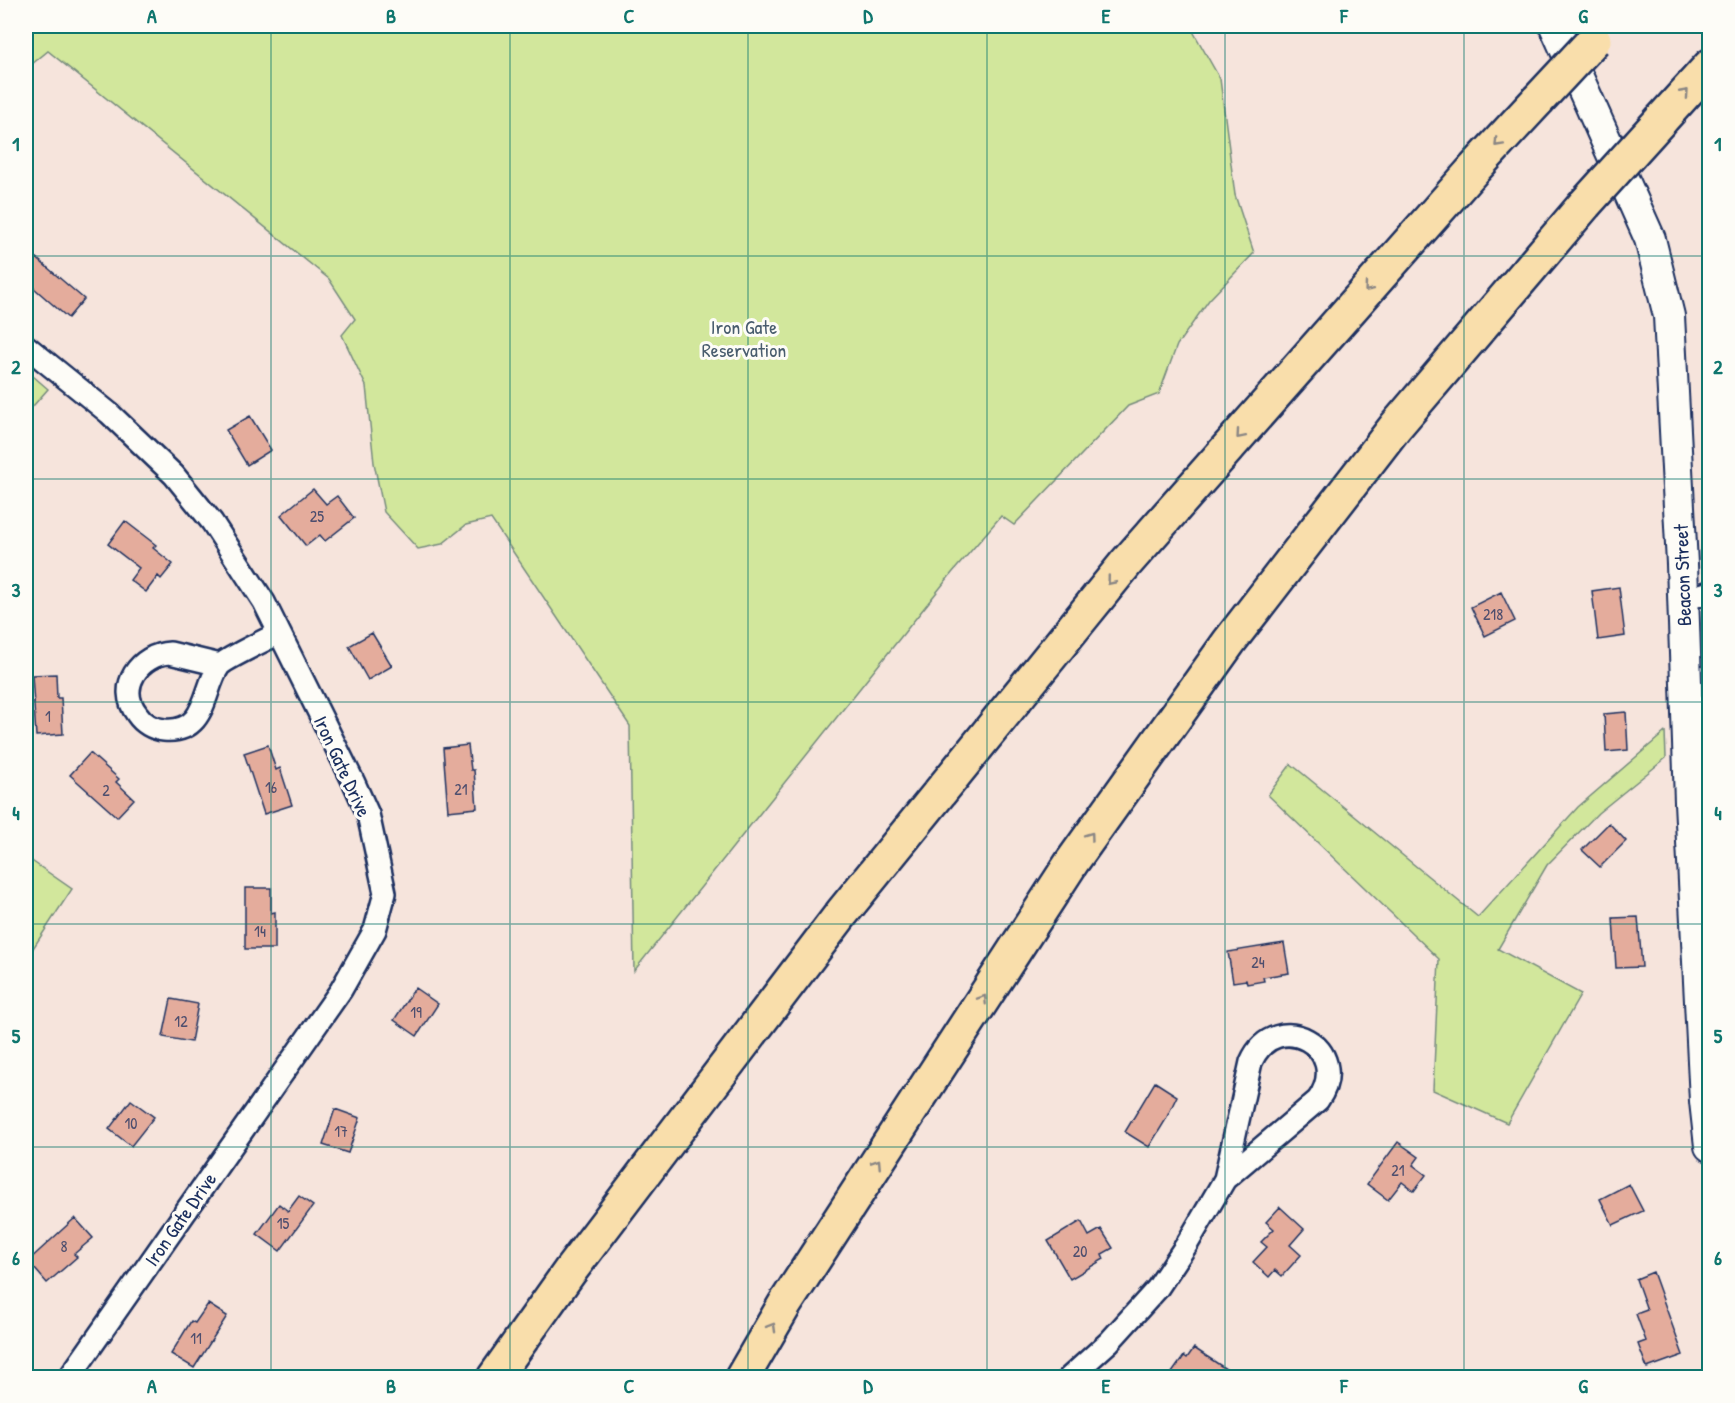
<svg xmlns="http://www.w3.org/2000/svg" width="1735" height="1403" font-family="'Patrick Hand',sans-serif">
<rect width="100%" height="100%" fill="#f6e4dc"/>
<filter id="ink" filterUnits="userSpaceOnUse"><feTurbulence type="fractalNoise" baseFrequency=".0167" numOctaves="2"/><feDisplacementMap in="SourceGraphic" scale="12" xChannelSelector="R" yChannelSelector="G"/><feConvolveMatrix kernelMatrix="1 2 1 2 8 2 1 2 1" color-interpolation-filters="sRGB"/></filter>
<g filter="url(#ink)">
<path fill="#d2e79c" stroke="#768b7d" stroke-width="1.5" d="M 36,26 L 1190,26 L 1220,79 L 1235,195 L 1254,253 L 1209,300 L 1177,345 L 1159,394 L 1128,406 L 1014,525 L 1001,516 L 952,573 L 634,971 L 630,726 L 491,519 L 466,525 L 442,544 L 418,549 L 384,512 L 374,463 L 366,386 L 342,335 L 355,319 L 329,279 L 48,51 L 26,69 L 26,35 Z
M 26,370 L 48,389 L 26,414 Z
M 1665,732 L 1666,758 L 1598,813 L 1547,865 L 1498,949 L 1581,994 L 1507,1123 L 1433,1090 L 1439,959 L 1268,795 L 1291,764 L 1478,917 L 1578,807 Z
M 26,857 L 72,889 L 26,959 Z"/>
<path fill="#e4ac9c" stroke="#1b2f5e" stroke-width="1.5" d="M 34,256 L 84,299 L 68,318 L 26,281 L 26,266 Z
M 250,416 L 271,450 L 247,465 L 226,430 Z
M 313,489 L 326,504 L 337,496 L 354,518 L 325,541 L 320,535 L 306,546 L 281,515 Z
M 125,521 L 156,545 L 153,548 L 173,564 L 161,579 L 158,576 L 146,592 L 130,580 L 139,568 L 108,544 Z
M 1619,587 L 1625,636 L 1598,640 L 1592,591 Z
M 1501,592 L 1515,621 L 1485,636 L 1471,607 Z
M 372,633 L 392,666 L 368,680 L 349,646 Z
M 56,674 L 57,698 L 61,698 L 63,734 L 36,736 L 32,675 Z
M 1626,712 L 1628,750 L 1606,752 L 1604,714 Z
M 268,745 L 276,770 L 280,768 L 292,805 L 264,814 L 244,753 Z
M 468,745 L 471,770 L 474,770 L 477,808 L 448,811 L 443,748 Z
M 90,753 L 119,779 L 116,782 L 134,799 L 117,817 L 70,775 Z
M 1609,823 L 1626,841 L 1600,867 L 1582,850 Z
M 245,888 L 271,888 L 271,913 L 275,912 L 275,949 L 245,949 Z
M 1638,917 L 1642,967 L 1616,968 L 1613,918 Z
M 1284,943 L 1289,973 L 1263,977 L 1264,981 L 1247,984 L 1246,980 L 1233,982 L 1228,952 Z
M 415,988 L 438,1004 L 417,1036 L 394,1020 Z
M 171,999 L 198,1004 L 191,1042 L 163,1037 Z
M 1155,1082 L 1177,1096 L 1165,1121 L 1149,1147 L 1125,1132 Z
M 131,1100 L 154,1117 L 131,1146 L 109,1129 Z
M 335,1109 L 360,1118 L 348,1153 L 323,1145 Z
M 1398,1142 L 1419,1157 L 1413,1165 L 1426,1175 L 1414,1191 L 1402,1182 L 1388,1200 L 1367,1184 Z
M 1629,1184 L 1643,1211 L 1613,1225 L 1600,1199 Z
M 299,1196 L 313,1206 L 280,1251 L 257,1234 L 279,1204 L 288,1211 Z
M 1280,1207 L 1304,1229 L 1290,1245 L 1301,1255 L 1282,1276 L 1275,1270 L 1269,1277 L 1253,1262 L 1267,1247 L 1261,1242 L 1274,1229 L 1266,1222 Z
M 75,1218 L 93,1238 L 74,1254 L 77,1257 L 47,1283 L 28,1261 Z
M 1081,1221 L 1089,1236 L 1101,1229 L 1113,1248 L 1102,1254 L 1104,1259 L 1070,1279 L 1048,1241 Z
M 1653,1272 L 1683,1355 L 1647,1368 L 1638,1344 L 1646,1341 L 1636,1314 L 1647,1310 L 1636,1279 Z
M 208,1304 L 227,1316 L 194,1368 L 171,1354 L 191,1321 L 195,1323 Z
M 1194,1348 L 1238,1377 L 1169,1377 L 1184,1356 L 1187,1358 Z"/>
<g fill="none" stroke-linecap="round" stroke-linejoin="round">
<defs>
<path id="street" d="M 26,346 L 109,413 L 174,475 L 212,522 L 264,602 L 354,783 L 368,814 L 385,893 L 375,930 L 341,990 L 69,1378
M 1683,600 L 1710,592
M 220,665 L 170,653 C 140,654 116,687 137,714 C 143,723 153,729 164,730 C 207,734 203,689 219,666 C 225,659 268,639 279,633
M 1069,1378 L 1109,1342 L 1157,1289 L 1187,1244 L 1225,1179 L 1251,1062 C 1276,1005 1354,1048 1318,1100 L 1225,1179"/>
<path id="secondary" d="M 1555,26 L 1650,239 L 1669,316 L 1682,564 L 1690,802 L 1705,1101 L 1710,1146"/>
<path id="highway" d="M 1661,120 L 1710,66
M 494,1378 L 570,1271 L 842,913 L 1126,563 L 1475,168 L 1538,100
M 742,1378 L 785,1304 L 1072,862 L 1229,642 L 1396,426 L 1585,204"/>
</defs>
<use href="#street" stroke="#1b2f5e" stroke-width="26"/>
<use href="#secondary" stroke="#1b2f5e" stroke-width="34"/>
<use href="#highway" stroke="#1b2f5e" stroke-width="38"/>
<use href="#street" stroke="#fdfcf7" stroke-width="21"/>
<use href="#secondary" stroke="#fdfcf7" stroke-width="30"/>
<use href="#highway" stroke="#f9deab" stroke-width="33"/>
<defs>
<path id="highway-bridge" d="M 1538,100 L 1594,40
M 1585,204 L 1661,120"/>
</defs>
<use href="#highway-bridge" stroke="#1b2f5e" stroke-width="38" stroke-linecap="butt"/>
<use href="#highway-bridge" stroke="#f9deab" stroke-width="33"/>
</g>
<defs><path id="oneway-chevron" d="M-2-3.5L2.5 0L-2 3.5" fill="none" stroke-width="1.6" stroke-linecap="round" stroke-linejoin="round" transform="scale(1.5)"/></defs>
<g stroke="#8a8684">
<use href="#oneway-chevron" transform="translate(1685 93) rotate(-48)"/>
<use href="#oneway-chevron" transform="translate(1498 143) rotate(133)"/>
<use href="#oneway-chevron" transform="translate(1368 288) rotate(131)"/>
<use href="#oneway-chevron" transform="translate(1240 435) rotate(131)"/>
<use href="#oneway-chevron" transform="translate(1111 581) rotate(129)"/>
<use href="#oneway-chevron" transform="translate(1090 836) rotate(-54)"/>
<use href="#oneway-chevron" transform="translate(983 999) rotate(-57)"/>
<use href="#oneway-chevron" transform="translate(877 1163) rotate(-57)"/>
<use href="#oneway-chevron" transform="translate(772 1327) rotate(-60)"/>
</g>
</g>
<path fill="none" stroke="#0f766e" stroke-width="1.5" stroke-opacity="0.55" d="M 271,26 L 271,1378M 510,26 L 510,1378M 748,26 L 748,1378M 987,26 L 987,1378M 1225,26 L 1225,1378M 1464,26 L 1464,1378M 26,256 L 1710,256M 26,479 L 1710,479M 26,702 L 1710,702M 26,924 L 1710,924M 26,1147 L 1710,1147"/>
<g text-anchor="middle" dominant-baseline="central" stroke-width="6" stroke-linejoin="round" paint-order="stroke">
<g font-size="16" fill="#4d4e6e">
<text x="317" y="516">25</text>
<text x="1493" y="614">218</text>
<text x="48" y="716">1</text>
<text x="271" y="787">16</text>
<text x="461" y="789">21</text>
<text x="106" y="790">2</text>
<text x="260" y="931">14</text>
<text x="1258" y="962">24</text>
<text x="416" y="1012">19</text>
<text x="181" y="1021">12</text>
<text x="131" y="1123">10</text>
<text x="341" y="1131">17</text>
<text x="1398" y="1170">21</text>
<text x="283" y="1223">15</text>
<text x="64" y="1246">8</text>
<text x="1080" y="1251">20</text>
<text x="196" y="1338">11</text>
</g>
<g font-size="20" fill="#495d6e" stroke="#fdfcf7">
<text x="744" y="326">Iron Gate<tspan x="744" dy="23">Reservation</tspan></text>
</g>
<g font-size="20" fill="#1b2f5e" stroke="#fdfcf7">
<text transform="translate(1682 575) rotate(-92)">Beacon Street</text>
<text transform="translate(343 766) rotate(65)">Iron Gate Drive</text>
<text transform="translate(180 1219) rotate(-55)">Iron Gate Drive</text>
</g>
</g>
<rect width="1735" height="1403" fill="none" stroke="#fdfcf7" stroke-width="66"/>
<rect x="33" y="33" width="1669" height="1337" fill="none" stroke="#0f766e" stroke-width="2"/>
<g font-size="20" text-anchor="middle" font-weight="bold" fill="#0f766e">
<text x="152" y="23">A</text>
<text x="391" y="23">B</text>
<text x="629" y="23">C</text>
<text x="868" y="23">D</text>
<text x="1106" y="23">E</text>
<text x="1344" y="23">F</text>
<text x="1583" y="23">G</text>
<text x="16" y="151">1</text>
<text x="1718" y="151">1</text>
<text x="16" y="374">2</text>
<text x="1718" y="374">2</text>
<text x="16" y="597">3</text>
<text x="1718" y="597">3</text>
<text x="16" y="820">4</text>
<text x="1718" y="820">4</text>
<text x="16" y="1043">5</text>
<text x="1718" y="1043">5</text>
<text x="16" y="1265">6</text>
<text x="1718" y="1265">6</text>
<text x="152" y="1393">A</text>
<text x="391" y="1393">B</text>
<text x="629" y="1393">C</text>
<text x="868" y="1393">D</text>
<text x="1106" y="1393">E</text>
<text x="1344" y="1393">F</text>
<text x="1583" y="1393">G</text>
</g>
</svg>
